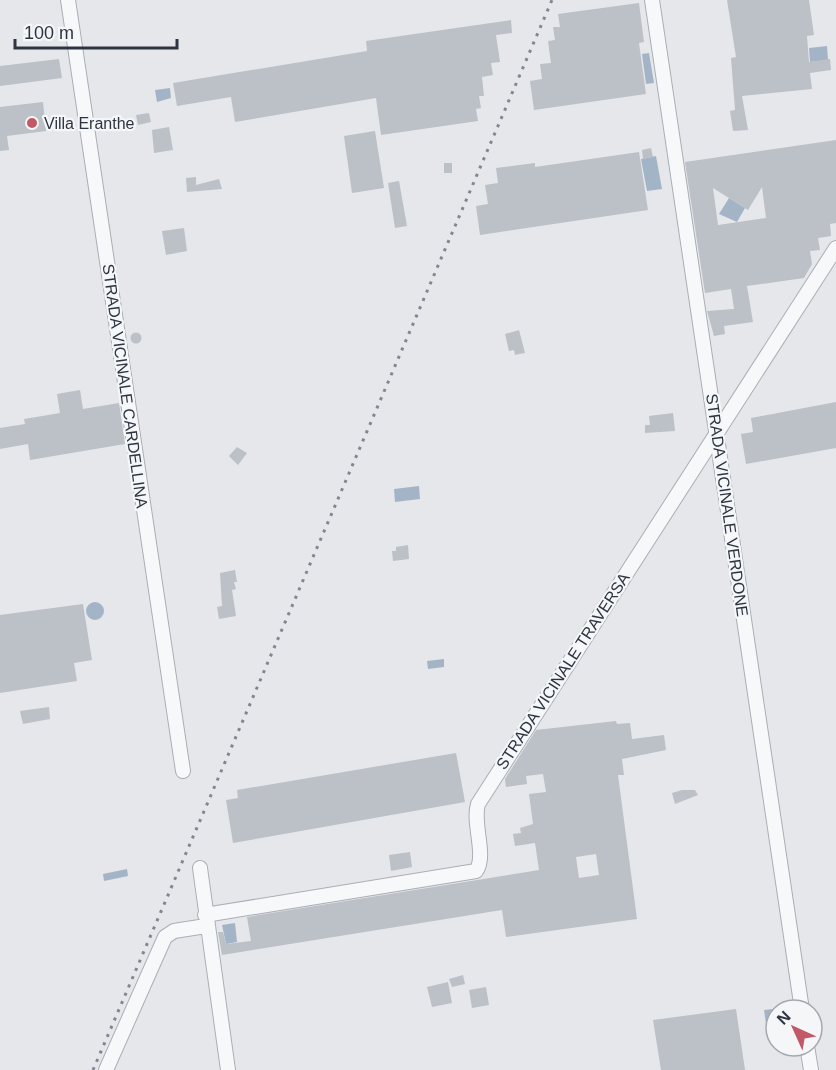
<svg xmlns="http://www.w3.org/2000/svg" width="836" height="1070" font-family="Arial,sans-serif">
<rect width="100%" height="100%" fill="#e5e7eb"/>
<path fill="#a4b4c7" d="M 827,46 L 828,60 L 810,62 L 809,48 Z
M 649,53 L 654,83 L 646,84 L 642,54 Z
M 170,88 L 171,98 L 157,102 L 155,90 Z
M 656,156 L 662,189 L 647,191 L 641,159 Z
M 729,198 L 745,208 L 737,222 L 719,214 Z
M 419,486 L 420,499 L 395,502 L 394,489 Z
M86 611a9 9 0 1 1 18 0a9 9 0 1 1-18 0Z
M 444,659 L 444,667 L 428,669 L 427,661 Z
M 127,869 L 128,876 L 104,881 L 103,874 Z
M 235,923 L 237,942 L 226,944 L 222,925 Z
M 773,1009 L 776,1036 L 768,1037 L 764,1010 Z"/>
<path fill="#bcc0c7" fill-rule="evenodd" d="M 727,0 L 809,0 L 814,35 L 807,36 L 809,62 L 830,59 L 831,70 L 810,73 L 812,89 L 742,96 L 748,130 L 733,131 L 730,111 L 735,110 L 731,58 L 736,57 Z
M 639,3 L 644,42 L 639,43 L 646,94 L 534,110 L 530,81 L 542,79 L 540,64 L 551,63 L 548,41 L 555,40 L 553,27 L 560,27 L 558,14 Z
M 511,20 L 512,33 L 496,35 L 500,62 L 491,63 L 493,75 L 482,77 L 484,96 L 479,96 L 481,108 L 476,109 L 478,121 L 381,135 L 376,98 L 235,122 L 231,97 L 177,106 L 173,83 L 367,51 L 366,41 Z
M 59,59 L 62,78 L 0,86 L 0,66 Z
M 43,102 L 46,131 L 7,136 L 9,150 L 0,151 L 0,107 Z
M 149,113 L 151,122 L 138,125 L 136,115 Z
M 169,127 L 173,150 L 154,153 L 152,130 Z
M 375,131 L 384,188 L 352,193 L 344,136 Z
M 836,140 L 836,223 L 830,224 L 831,236 L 818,238 L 820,250 L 810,251 L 812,264 L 804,278 L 747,286 L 753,322 L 724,326 L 725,334 L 714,336 L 707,311 L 734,309 L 731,289 L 705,293 L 685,162 ZM 762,187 L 766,218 L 718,225 L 713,188 L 748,210 Z
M 651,148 L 653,157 L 643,159 L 642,150 Z
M 639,152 L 648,210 L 480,235 L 476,206 L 488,204 L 485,185 L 498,183 L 496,168 L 535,163 L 535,167 Z
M 444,163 L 452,163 L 452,173 L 444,173 Z
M 196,177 L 196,185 L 219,179 L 222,189 L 187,192 L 186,178 Z
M 399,181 L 407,226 L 395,228 L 388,183 Z
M 184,228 L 187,251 L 166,255 L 162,231 Z
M 519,330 L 525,353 L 515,355 L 514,350 L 509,351 L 505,334 Z
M130.5 338a5.5 5.5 0 1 1 11 0a5.5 5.5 0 1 1-11 0Z
M 80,390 L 83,409 L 119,403 L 125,444 L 30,460 L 28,444 L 0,449 L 0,428 L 25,424 L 24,419 L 60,413 L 57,394 Z
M 836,402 L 836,448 L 746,464 L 741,434 L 753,432 L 751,418 Z
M 673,413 L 675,431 L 645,433 L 645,425 L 650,425 L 649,416 Z
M 237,447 L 247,453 L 238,465 L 229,456 Z
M 408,545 L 409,559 L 393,561 L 392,551 L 396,551 L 396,547 Z
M 235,570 L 237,582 L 234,582 L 236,589 L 232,590 L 236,616 L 219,619 L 217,607 L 222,606 L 220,573 Z
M 83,604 L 92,660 L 74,663 L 77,681 L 0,693 L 0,615 Z
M 49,707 L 50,719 L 23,724 L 20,711 Z
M 616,721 L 617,724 L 630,723 L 632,739 L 664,735 L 666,750 L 622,759 L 624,775 L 618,775 L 637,919 L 506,937 L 502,910 L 222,955 L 218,932 L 223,932 L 226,944 L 251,941 L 247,917 L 539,870 L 535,843 L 515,846 L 513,834 L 521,833 L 520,828 L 533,824 L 529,794 L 546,792 L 543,774 L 526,776 L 527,784 L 506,787 L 505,779 L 536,730 ZM 596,854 L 599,875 L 579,878 L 576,857 Z
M 456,753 L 465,802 L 233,843 L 226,800 L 238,798 L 237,790 Z
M 682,790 L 695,790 L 698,795 L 675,804 L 672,793 Z
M 410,852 L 412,867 L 391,871 L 389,855 Z
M 463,975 L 465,984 L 452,987 L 449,979 Z
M 448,982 L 452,1003 L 432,1007 L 427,987 Z
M 486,987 L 489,1005 L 472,1008 L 469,990 Z
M 736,1009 L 745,1070 L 661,1070 L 653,1020 Z"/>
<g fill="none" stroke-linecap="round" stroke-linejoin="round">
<defs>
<path id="minor" d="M 68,0 L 183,771
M 652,0 L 802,1010
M 200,868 L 228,1070
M 205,915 L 476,871 C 487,856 472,823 478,804 L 836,248
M 807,1046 L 811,1070
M 106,1070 L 165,937 L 174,931 L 206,926"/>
</defs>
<use href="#minor" stroke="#aaaeb5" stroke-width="16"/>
<use href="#minor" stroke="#f7f8fa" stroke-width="14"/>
<path stroke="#808793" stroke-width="3" stroke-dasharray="3 6" stroke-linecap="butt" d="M 93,1070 L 552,0"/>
</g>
<circle fill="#c15966" stroke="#f4f6f8" stroke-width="2" cx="32" cy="123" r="6"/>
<g text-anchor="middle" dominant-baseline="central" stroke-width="4.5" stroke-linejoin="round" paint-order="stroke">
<g font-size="16" fill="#2e3542" stroke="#f4f6f8" text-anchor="start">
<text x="44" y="123">Villa Eranthe</text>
</g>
<g font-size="16" fill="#2e3542" stroke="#f4f6f8">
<text transform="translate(125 386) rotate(82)">STRADA VICINALE CARDELLINA</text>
<text transform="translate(727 505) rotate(82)">STRADA VICINALE VERDONE</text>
<text transform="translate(563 671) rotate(-57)">STRADA VICINALE TRAVERSA</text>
</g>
</g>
<g transform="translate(794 1028) rotate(315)"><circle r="28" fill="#f4f6f8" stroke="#a5a9af" stroke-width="1.5"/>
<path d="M0-4.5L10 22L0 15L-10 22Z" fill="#c15966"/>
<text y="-9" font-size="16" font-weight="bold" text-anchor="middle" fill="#2e3542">N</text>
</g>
<path d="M15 39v9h162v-9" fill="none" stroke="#2e3542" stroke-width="3"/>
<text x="24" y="39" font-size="18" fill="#2e3542" stroke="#f4f6f8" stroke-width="4.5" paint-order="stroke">100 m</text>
</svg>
